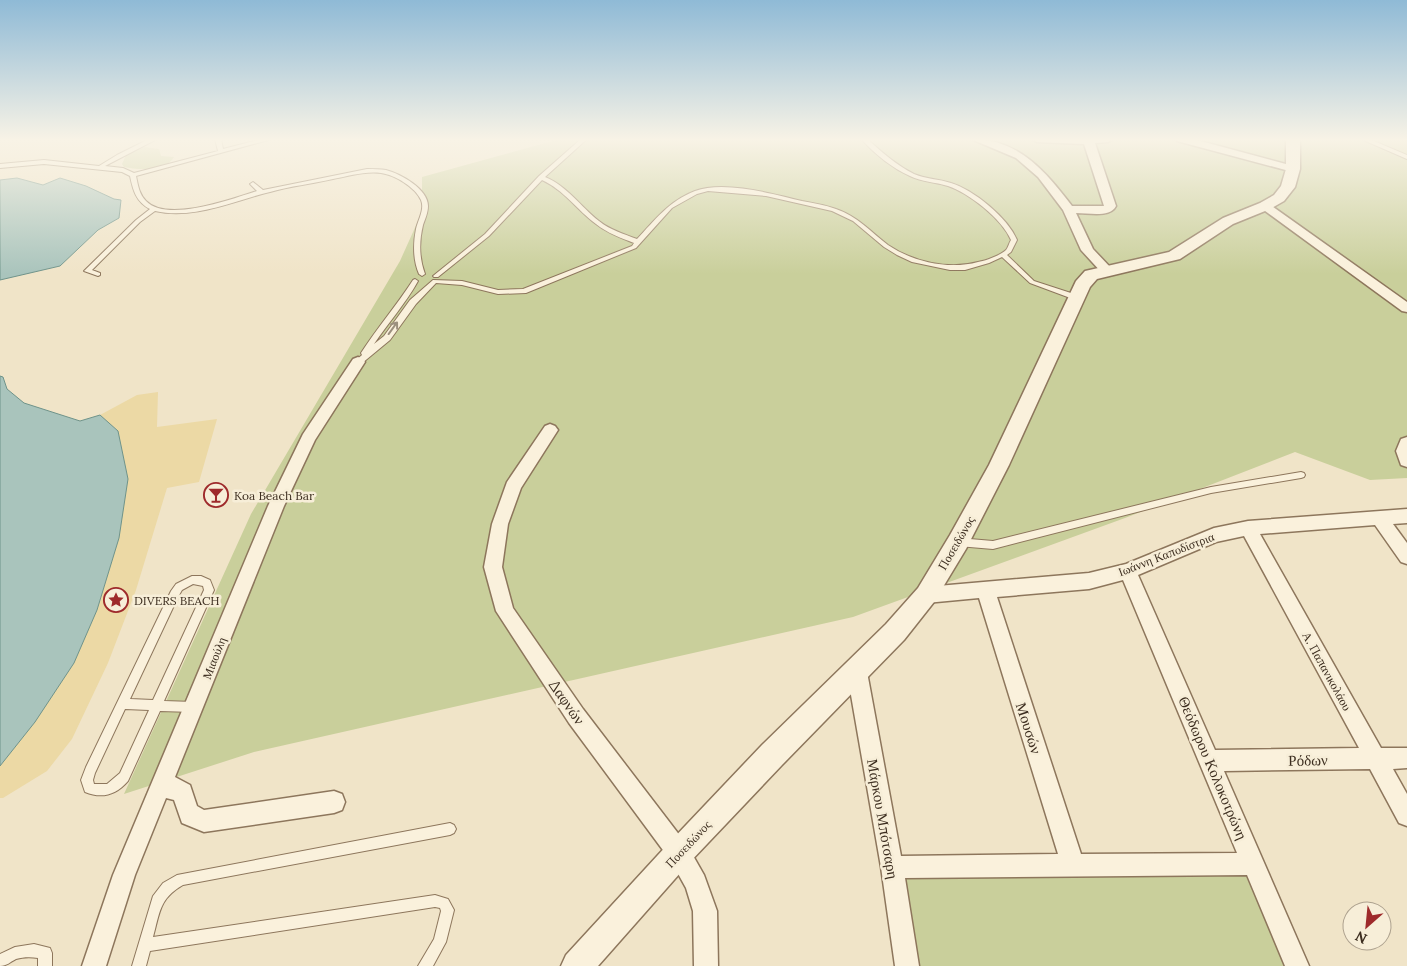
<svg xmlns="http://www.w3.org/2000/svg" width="1407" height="966" font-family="Lora,serif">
<rect width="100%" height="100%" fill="#f0e4c8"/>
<path fill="#c9cf9b" d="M 560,139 L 1407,139 L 1407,478 L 1370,480 L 1295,452 L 1125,518 L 853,617 L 254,752 L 124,794 L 251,514 L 400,261 L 422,212 L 422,177 Z
M 145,147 L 159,149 L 161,156 L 174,157 C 166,172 138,170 124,167 L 122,164 L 126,155 Z
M 1246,863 L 1289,966 L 907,966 L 893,875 Z"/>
<path fill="#ecd9a5" d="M 158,392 L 157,427 L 217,419 L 199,482 L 167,488 L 136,590 L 108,663 L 72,739 L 47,771 L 3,798 L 0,798 L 0,766 L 35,722 L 74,663 L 97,610 L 119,538 L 118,431 L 100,415 L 137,395 Z"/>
<path fill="#a9c4bc" stroke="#6f938a" d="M 17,178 L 43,185 L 60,178 L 86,186 L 114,199 L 121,200 L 119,218 L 98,230 L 60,266 L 0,280 L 0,180 Z
M 0,376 L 3,377 L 7,389 L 24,403 L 80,421 L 100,415 L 118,431 L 128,479 L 119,538 L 97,610 L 74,663 L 35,722 L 0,766 Z"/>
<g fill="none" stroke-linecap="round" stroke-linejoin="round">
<defs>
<path id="service" d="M 149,139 L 157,139 L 105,166 L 123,168 L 134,173 L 218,151 L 215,139 L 221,139 L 223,149 L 262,139 L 272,139 L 136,176 C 138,185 139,194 146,201 C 167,223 232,199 257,191 L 250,184 L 253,182 L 263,190 L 367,169 C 374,169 380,169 386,170 C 401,174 428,189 428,206 C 428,213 425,219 423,225 C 419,241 419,258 425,274 L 422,276 L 419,274 C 413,260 413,244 416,229 C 418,220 425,209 421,200 C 415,187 395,175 381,173 C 365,171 349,176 333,179 C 312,184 290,186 270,192 C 233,201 193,220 155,211 L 140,222 L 92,270 L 100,273 L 100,275 L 98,276 L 84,271 L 136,220 L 150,209 C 136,202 133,190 130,176 L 122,172 L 44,164 L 0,168 L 0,164 L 44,160 L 99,166 L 117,155 Z
M 581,139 L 587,139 L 545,177 C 567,186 580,206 599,221 C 610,230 624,234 637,239 C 655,220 669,201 695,191 C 724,180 773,194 802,201 C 813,203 825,205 836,209 C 857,216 871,232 888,245 C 913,262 949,270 978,262 C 985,261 1001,255 1006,250 C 1008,248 1009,243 1011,240 C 1002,219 969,193 948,186 C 935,182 922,182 910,176 C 892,168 875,154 861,139 L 867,139 C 882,152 896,165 914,174 C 926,179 939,179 951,183 C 974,190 1008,218 1017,240 L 1011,252 L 1007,255 L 1034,281 L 1077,295 L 1079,297 L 1077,299 L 1073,299 L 1030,283 L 1002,257 L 989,263 L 965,270 L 950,270 L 912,262 L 897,255 L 884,247 L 853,221 L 832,211 L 766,196 L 708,191 L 697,194 L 672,208 L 636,248 L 526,293 L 498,294 L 462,285 L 436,283 L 416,304 L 390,340 L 361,364 L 355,364 L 354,362 L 362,355 L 361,353 C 377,328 397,305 413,280 L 415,279 L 418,281 C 406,303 388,323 374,344 L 384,336 L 410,300 L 433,280 L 462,281 L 498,290 L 523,289 L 632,246 L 634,243 C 621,238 607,233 596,224 C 577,210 564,190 542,180 L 489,236 L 438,277 L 434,277 L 433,276 L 485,234 L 539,176 Z
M 1361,139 L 1369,139 L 1407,155 L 1407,159 Z
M 1301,472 L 1304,473 L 1305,475 L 1304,477 L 1301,478 L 1211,493 L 993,549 L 958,546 L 955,545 L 953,542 L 955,539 L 958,538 L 993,541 L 1211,487 Z
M 192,576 L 201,576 L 210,580 L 214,590 L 164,701 L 193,702 L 197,703 L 198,707 L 197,711 L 193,712 L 160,711 L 128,781 C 116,795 102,799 85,792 L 81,780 L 86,767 L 171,591 L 176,584 ZM 193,584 L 203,586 L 204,590 L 153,700 L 130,699 L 178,597 L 182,590 ZM 125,709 L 149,710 L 120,773 L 107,784 L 94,784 L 93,780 L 95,773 Z
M 450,823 L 454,825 L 456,829 L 454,833 L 450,835 L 183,885 C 159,899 160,912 153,937 L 435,895 L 448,899 L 454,910 L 446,942 L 433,966 L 418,966 L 434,939 L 441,911 L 440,908 L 435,907 L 150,951 L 146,966 L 132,966 L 153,896 L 163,883 L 177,875 Z
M 34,944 L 50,948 L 52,953 L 52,966 L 38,966 L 38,958 C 31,957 23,957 16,959 C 10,962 7,966 0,966 L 0,954 L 15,947 Z"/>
<path id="minor" d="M 971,139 C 1019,139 1045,171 1072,206 L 1104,206 L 1084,144 L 1037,142 L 1032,139 L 1113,139 L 1108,142 L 1095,143 L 1116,206 C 1110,218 1089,213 1076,213 L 1093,249 L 1111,268 L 1113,271 L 1111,274 L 1103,274 L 1081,250 L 1063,210 L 1038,177 L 1016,158 Z
M 1176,139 L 1193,139 L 1297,167 L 1298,169 L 1293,172 L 1177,141 Z
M 1265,203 L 1269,204 L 1407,302 L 1407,312 L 1402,311 L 1261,208 L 1259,206 Z
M 358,357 L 363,359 L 365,362 L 315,440 L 284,506 L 175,777 L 190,785 L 197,806 L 204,810 L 334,791 L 342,794 L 345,802 L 342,810 L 334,813 L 204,832 L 182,823 L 174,800 L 166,798 L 135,875 L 106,966 L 82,966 L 113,875 L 268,506 L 303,434 L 353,359 Z
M 550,424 L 555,426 L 558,430 L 521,488 L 508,524 L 502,567 L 513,608 L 583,709 L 687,845 L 704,875 L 717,911 L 718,966 L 694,966 L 693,911 L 686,888 L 671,861 L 569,723 L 496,611 L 484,567 L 492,524 L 507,482 L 545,426 Z
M 1407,437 L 1407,467 L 1401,465 L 1396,451 L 1401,439 Z
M 1407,509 L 1407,523 L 1393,524 L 1407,543 L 1407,564 L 1401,562 L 1375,525 L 1260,534 L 1381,748 L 1407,748 L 1407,768 L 1393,769 L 1407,794 L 1407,826 L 1399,823 L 1370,769 L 1224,771 L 1309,966 L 1285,966 L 1247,875 L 905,878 L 919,966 L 895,966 L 881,867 L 847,672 L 850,666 L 857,663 L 864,666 L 867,672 L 901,856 L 1058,854 L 979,598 L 926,603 L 920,601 L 917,595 L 920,589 L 926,587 L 1089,573 L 1126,564 L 1214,528 L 1248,521 ZM 1244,536 L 1359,748 L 1215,750 L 1138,575 L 1216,542 ZM 1123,580 L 1237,853 L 1081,854 L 997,597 L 1089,589 Z"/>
<path id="tertiary" d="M 1286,139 L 1300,139 L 1300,169 L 1295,187 L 1284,201 L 1270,209 L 1233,224 L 1180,259 L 1097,279 L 1090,287 L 1009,465 L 966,549 L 934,602 L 904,640 L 782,765 L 689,863 L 598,966 L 561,966 L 566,955 L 669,843 L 762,745 L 886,624 L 918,588 L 950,535 L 989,465 L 1076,281 L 1085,271 L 1169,252 L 1223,218 L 1260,203 L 1274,195 L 1281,186 L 1286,169 Z"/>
</defs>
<use href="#service" stroke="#8d765c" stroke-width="2"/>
<use href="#minor" stroke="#8d765c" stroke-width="3"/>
<use href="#tertiary" stroke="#8d765c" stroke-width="3"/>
<use href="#service" fill="#faf1dc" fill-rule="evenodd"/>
<use href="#minor" fill="#faf1dc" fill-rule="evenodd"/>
<use href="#tertiary" fill="#faf1dc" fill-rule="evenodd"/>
</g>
<defs><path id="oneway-shaft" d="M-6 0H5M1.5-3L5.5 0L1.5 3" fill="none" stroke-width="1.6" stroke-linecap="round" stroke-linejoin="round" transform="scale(1.25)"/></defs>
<use stroke="#9c907e" href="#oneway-shaft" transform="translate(393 328) rotate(-54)"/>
<linearGradient id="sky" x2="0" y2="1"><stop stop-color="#8fbad6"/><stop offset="0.51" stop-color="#f8f3e6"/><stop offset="1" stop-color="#f8f3e6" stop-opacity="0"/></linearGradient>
<rect width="1407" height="274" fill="url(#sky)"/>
<defs>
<symbol id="bar-ring" viewBox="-11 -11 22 22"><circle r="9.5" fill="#f7eed8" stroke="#9e2a2b" stroke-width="1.5"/><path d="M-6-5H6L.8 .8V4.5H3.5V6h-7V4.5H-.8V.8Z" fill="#9e2a2b"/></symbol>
<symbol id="sight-ring" viewBox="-11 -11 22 22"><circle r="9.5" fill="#f7eed8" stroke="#9e2a2b" stroke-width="1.5"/><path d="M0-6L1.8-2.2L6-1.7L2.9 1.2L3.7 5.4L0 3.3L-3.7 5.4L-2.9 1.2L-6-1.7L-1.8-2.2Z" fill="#9e2a2b"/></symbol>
</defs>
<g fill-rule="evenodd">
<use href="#bar-ring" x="202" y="481" width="28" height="28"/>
<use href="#sight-ring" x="102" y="586" width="28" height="28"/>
</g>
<g text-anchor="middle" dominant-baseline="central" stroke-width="5" stroke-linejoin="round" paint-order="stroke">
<g font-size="12" fill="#3d2e20" stroke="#f7eed8" text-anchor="start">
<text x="234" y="495">Koa Beach Bar</text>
<text x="134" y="600">DIVERS BEACH</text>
</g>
<g font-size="12" fill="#3d2e20" stroke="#f7eed8">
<text transform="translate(956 543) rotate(-60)">Ποσειδώνος</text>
<text transform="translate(1166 554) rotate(-21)">Ιωάννη Καποδίστρια</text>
<text transform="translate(214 658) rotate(-68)">Μιαούλη</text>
<text transform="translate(1327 671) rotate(61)">Α. Παπανικολάου</text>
<text transform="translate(688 844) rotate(-47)">Ποσειδώνος</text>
</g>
<g font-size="15" fill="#3d2e20" stroke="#f7eed8">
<text transform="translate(567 702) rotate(55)">Δαφνών</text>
<text transform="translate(1029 728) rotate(72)">Μουσών</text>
<text transform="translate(1308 760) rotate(-1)">Ρόδων</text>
<text transform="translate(1213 768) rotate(67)">Θεόδωρου Κολοκοτρώνη</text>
<text transform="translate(883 819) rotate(80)">Μάρκου Μπότσαρη</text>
</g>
</g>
<g transform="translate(1367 926) rotate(207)"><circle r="24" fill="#f7eed8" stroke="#ada18e"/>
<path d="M0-4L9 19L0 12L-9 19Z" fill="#9e2a2b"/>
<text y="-8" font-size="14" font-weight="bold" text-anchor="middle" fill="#3d2e20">N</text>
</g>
</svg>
